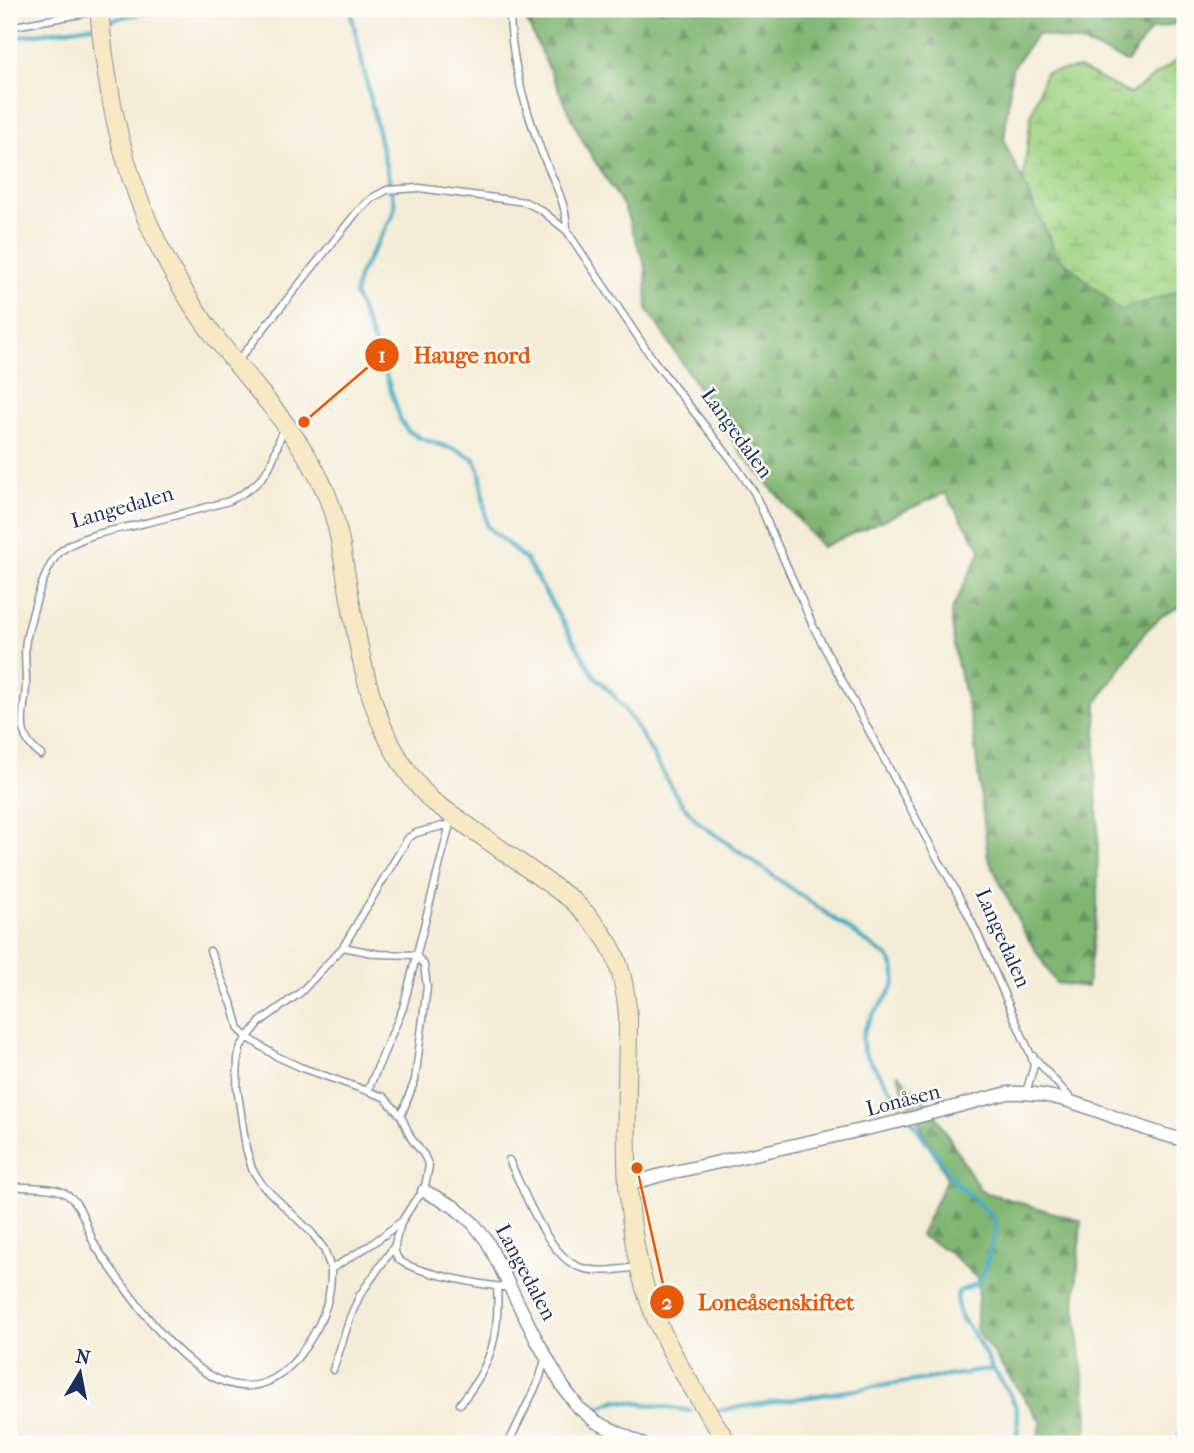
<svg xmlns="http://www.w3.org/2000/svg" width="1194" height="1453" font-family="'IM FELL French Canon',serif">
<defs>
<pattern id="forest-firs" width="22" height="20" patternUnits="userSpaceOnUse" patternTransform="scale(1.75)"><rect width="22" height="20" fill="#80b672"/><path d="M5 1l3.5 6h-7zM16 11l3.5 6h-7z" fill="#689461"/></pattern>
<pattern id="wetland-marsh" width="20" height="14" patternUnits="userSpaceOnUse" patternTransform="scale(1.75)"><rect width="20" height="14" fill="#a1d584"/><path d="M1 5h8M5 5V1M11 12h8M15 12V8" fill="none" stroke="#8ab774"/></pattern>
</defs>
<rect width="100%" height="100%" fill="#fdfcf7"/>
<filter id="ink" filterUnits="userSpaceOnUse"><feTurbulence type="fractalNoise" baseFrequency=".0143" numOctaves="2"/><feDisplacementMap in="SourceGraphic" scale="14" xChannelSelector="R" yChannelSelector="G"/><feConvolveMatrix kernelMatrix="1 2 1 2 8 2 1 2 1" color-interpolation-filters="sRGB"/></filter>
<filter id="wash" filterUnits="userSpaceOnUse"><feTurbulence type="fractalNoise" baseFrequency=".00686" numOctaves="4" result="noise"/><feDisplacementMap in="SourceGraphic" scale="28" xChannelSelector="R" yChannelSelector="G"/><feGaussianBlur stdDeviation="1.57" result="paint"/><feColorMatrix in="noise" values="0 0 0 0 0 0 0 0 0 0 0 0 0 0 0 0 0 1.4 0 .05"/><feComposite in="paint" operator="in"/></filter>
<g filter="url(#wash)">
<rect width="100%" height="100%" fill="#f4ecd6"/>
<path fill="url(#forest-firs)" stroke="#4e7268" stroke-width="2" d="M 521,9 L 1185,9 L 1185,21 L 1151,30 L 1127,62 L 1085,44 L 1037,34 L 1012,69 L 1004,141 L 1057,255 L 1180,291 L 1185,280 L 1185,604 L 1163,615 L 1146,631 L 1097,702 L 1095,771 L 1098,824 L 1097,911 L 1087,987 L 1056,983 L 1024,932 L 988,858 L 973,729 L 955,653 L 951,612 L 981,550 L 945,493 L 822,547 L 740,452 L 647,309 L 646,268 L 624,207 L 584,144 Z
M 897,1073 L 931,1107 L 981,1191 L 1081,1221 L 1075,1305 L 1088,1417 L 1085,1444 L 1037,1444 L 1041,1422 L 976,1329 L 979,1280 L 949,1252 L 920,1235 L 947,1178 L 906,1097 Z"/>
<path fill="url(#wetland-marsh)" stroke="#5e8271" stroke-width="2" d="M 1185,54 L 1185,279 L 1180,291 L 1120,310 L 1057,255 L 1023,182 L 1031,116 L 1045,73 L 1079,68 L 1130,94 Z"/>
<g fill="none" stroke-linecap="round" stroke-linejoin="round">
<path stroke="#47aec6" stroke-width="4.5" d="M 350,9 L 395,206 L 392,217 L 358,277 L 355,295 L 382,363 L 401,421 L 408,431 L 420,438 L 462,452 L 475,460 L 480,472 L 487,526 L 526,560 L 595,677 C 632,707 652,758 678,798 C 684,807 692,815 699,823 L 888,957 C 912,990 870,1004 863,1035 C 862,1040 863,1047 864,1052 L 955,1182 L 991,1215 L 996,1225 L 995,1235 L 984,1271 L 978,1283 L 958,1292 C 954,1316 965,1320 976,1338 C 982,1348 987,1358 993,1369
M 108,21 L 130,15 L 171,9
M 9,38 L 92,26
M 596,1409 L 617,1400 L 691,1411
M 715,1411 L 993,1369 C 1012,1397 1024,1409 1015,1444"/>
</g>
</g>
<g filter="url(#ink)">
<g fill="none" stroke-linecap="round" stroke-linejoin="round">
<defs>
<path id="lane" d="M 510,9 C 510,56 523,101 539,145 C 549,174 567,200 567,231
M 9,27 L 97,11
M 237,362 L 357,212 L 372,198 L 387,190 L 419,188 L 525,202 L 541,210 L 567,231 L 654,361 L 731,459 L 754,492 L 814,628 L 936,856 C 975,919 1000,988 1031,1055 L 1034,1066 L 1026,1092
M 41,755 C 12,734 26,712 26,682 C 26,668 24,653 26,640 C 31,618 44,565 61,551 C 82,534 116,530 141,524 C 171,517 200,509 229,501 C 268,482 271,467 283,428
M 343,947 L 378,954 L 416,955 L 424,965 L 427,987 L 415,1080 L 401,1116
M 1033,1056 L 1072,1100
M 368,1090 L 403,1008 L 450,824
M 509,1160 C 523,1189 548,1256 579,1267 C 597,1274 620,1269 638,1267
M 9,1186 C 39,1190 68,1180 82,1214 C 88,1226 90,1239 98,1250 C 137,1304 226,1447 298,1357 C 319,1330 332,1303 331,1269 L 372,1244 L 402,1221 L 414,1202 L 424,1191 L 429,1166 L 424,1155 L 411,1138 L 401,1116 L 384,1097 L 300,1067 L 276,1056 L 247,1037 L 239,1029 L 233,1007 L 210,951
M 402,1221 C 399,1231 391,1247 397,1257 C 404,1272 491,1286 510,1288
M 331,1269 L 324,1249 L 312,1233 L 263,1186 L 252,1169 L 246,1148 L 237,1087 L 238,1058 L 241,1046 L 260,1022 L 301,992 L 343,947 L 408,838 L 416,833 L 450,824 L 453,820
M 333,1370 L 351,1315 L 360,1295 L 395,1245
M 460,1404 C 491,1367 500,1335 497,1287
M 508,1444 L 539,1380 L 545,1360
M 1181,1444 L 1185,1419"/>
<path id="street" d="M 627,1185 L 661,1175 L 897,1122 L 1008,1093 C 1071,1090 1125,1128 1185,1140
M 424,1191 L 453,1206 L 473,1223 L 487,1241 L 535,1337 L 563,1387 L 578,1407 L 596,1422 L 642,1444"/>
<path id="secondary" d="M 99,9 C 109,127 137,229 207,326 C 245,379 294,424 322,484 C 336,513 341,545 346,576 C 361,659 370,738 431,800 L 571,899 C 611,937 623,960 628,1016 C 628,1106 619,1201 645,1288 C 662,1345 697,1395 728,1444"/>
</defs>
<use href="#lane" stroke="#888e9a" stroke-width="9"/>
<use href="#street" stroke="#888e9a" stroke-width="15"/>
<use href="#secondary" stroke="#888e9a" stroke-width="20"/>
<use href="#lane" stroke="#fff" stroke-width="6"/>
<use href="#street" stroke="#fff" stroke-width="12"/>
<use href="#secondary" stroke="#f7e9c3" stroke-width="18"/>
</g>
</g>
<g text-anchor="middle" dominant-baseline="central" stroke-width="5" stroke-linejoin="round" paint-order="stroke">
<g font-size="21" fill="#1b2f5e" stroke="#fdfcf7">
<text transform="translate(737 433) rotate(54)">Langedalen</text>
<text transform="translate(122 507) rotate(-16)">Langedalen</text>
<text transform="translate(1003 938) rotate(66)">Langedalen</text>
<text transform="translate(903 1100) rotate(-14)">Lonåsen</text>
<text transform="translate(526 1272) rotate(62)">Langedalen</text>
</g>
</g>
<path fill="none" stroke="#e8590c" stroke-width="2.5" d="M304 422L382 355M637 1168L667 1302"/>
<g fill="#e8590c" stroke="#fdfcf7" stroke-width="2.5">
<circle cx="304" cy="422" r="7"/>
<circle cx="637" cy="1168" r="7"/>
<circle cx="382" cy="355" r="18"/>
<circle cx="667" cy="1302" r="18"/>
</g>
<g font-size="21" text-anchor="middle" font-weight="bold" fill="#fff">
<text x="382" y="362">1</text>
<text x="667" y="1309">2</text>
</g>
<g font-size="23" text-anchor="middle" font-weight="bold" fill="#e8590c" stroke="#fdfcf7" stroke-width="5" stroke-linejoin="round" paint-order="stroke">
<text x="472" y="363">Hauge nord</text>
<text x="776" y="1310">Loneåsenskiftet</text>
</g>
<rect width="1194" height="1453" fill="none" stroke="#fdfcf7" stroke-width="35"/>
<g transform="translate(80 1373) rotate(10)" stroke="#fdfcf7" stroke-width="5" paint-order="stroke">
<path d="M0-5L12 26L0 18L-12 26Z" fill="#1b2f5e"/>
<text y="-10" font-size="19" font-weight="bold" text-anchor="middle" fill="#1b2f5e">N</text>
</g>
</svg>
